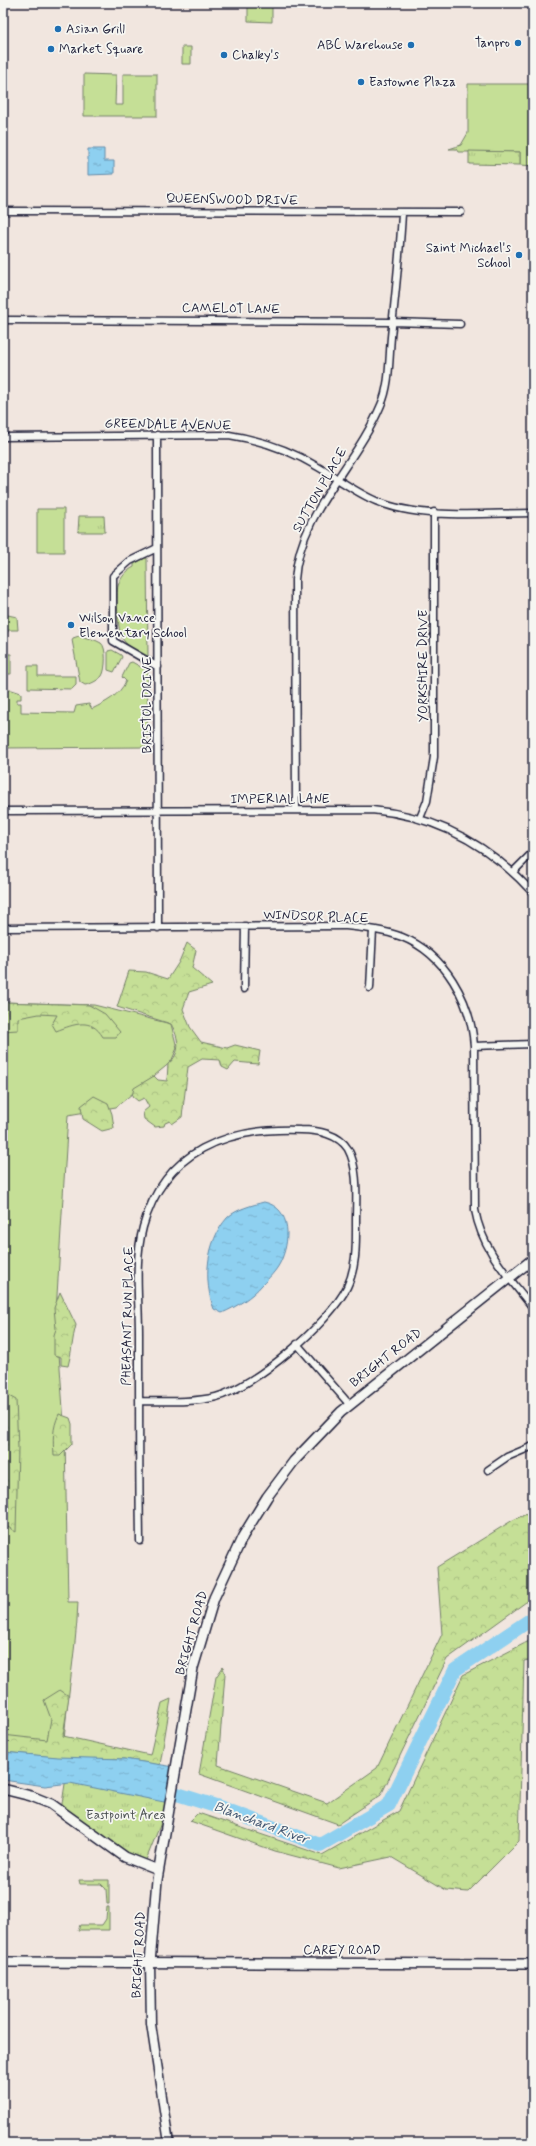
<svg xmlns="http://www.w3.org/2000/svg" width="536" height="2146" font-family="Mynerve,sans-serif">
<defs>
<pattern id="forest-crowns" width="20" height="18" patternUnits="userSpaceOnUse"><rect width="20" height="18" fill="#c5df96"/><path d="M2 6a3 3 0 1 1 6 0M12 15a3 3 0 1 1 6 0" fill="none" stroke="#a9bf82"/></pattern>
<pattern id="park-tufts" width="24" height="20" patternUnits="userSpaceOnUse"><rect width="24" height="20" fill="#c5df96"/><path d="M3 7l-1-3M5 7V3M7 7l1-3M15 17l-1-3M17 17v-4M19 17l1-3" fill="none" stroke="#a9bf82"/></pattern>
<pattern id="water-ripples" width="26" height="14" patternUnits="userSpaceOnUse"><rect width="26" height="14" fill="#8ed0f0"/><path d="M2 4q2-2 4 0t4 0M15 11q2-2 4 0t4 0" fill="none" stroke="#7ab2cf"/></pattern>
</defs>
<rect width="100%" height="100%" fill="#f1e6df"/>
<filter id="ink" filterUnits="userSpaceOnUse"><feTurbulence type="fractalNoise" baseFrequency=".025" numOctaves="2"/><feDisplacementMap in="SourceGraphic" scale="8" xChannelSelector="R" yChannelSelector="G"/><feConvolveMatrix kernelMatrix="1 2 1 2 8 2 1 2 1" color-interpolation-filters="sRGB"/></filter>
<g filter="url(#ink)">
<path fill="#c5df96" stroke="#748068" d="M 248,3 L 272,3 L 272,22 L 248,21 Z
M 182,47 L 191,47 L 191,64 L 182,64 Z
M 84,74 L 116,75 L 115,105 L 123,105 L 123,74 L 157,74 L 157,116 L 84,116 Z
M 468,84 L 533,84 L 533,166 L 520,165 L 520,152 L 458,152 L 456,149 L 449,149 L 461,145 L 468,133 Z
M 37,509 L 64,509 L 64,552 L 37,552 Z
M 145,558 L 147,558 L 148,657 C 140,655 124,644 121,636 C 118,630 116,593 118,586 C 121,577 126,571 134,567 L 134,564 Z
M 79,636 C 86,638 95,639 101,643 C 107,647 106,670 102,676 C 97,681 91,684 85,685 L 80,682 L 72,640 L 73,638 Z
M 112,650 L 121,655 L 122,657 L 114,672 L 108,670 L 108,651 Z
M 132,662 L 148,671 L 147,747 L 3,748 L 3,690 L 12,690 L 21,693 L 21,699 L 17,699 L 17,703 L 21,703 L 21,712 L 74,713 L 76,706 L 89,704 L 92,709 C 106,702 119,696 126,681 L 122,677 L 129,663 Z
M 28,666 L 38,666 L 38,676 L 76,676 L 76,685 L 72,689 L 28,688 Z
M 3,1002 L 94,1005 L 171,1024 L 177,1048 L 171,1062 L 116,1107 L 68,1115 L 56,1312 L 65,1437 L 68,1602 L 78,1602 C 76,1658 63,1714 63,1770 L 3,1762 Z
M 79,1880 L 109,1880 L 109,1904 L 107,1904 L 106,1889 L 101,1884 L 80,1884 Z
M 107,1907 L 109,1907 L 109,1930 L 78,1930 L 80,1925 L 102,1925 L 106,1919 Z"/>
<path fill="url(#forest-crowns)" stroke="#748068" d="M 187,943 L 196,950 L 192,968 L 212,985 L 189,992 L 183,1009 L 190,1027 L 201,1042 L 227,1048 L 235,1045 L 260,1051 L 258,1064 L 235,1062 L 228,1070 L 222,1067 L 220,1060 L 202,1059 L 188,1067 L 182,1117 L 172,1124 L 170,1121 L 165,1123 L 164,1126 L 155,1127 L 144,1119 L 143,1112 L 149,1107 L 144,1098 L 138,1101 L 132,1096 L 134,1088 L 154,1076 L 158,1080 L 167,1081 L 168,1064 C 182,1053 179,1038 171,1024 L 117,1007 L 129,971 L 146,972 L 168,979 L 179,962 Z
M 3,1002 L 89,1005 L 105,1014 L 120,1032 L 116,1037 L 103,1037 C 91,1017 75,1024 56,1031 L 52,1024 L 57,1015 L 39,1014 L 18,1018 L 18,1030 L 3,1031 Z
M 94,1096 L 108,1103 L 112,1114 L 114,1128 L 102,1131 L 83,1119 L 81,1106 Z
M 60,1292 L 76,1325 C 72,1339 72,1352 68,1366 L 61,1365 L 61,1357 L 54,1355 L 54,1335 L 56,1329 L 54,1308 Z
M 7,1395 L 16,1400 L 18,1448 L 16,1532 L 3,1524 L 3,1517 L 9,1507 L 3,1500 L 3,1405 Z
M 59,1414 L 70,1418 L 72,1424 L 72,1444 L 60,1456 L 54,1456 C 53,1440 52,1429 59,1414 Z
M 533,1511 L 533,1601 L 526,1602 L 447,1659 L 381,1795 L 338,1824 L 199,1774 L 216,1677 L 223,1667 L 225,1674 L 218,1765 L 327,1803 L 377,1768 L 442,1634 L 437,1567 L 513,1520 Z
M 533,1639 L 533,1659 L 524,1661 L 519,1841 L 468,1892 L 446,1890 L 391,1857 L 339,1868 L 275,1851 L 190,1821 L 198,1813 L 322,1855 L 399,1811 L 463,1675 Z
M 60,1690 L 69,1696 L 63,1736 L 150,1755 L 162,1703 L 171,1699 L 160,1765 L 124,1759 L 73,1759 L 3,1752 L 3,1735 L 47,1740 L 51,1719 L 44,1700 Z"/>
<path fill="url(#park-tufts)" stroke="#748068" d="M 469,151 L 520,152 L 520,165 L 469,164 Z
M 79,516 L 104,516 L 105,532 L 78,532 Z
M 3,614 L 17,617 L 18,630 L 8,630 L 8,632 L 3,632 Z
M 3,654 L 11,654 L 11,674 L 3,674 Z
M 67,1771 L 169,1803 L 144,1865 L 61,1810 Z"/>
<path fill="url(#water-ripples)" stroke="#638aa8" d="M 88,149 L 104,149 L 104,161 L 114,161 L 114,174 L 88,175 Z
M 264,1202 C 293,1208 290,1243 280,1263 C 276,1271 268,1279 262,1285 C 252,1297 236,1307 222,1313 L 214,1309 C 203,1281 206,1242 227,1218 C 236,1209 253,1205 264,1202 Z
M 3,1752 L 58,1757 L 124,1759 L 175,1767 L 169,1803 L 70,1783 L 45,1786 L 3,1780 Z"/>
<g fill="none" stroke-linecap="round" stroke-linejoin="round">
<path stroke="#8ed0f0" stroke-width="14" d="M 158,1788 L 222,1808 L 320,1845 L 389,1805 L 455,1670 L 533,1618"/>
<defs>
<path id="minor" d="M 3,211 L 461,212
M 3,320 L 393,322 L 460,324
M 157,435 L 158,928
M 3,437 L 229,435 C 261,440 290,450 318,467 C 337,478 355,492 376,501 C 421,520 485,513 533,513
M 157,548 L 130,561 L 113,576 L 113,641 L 158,667
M 296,810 L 295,580 C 299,513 356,465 381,405 C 390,385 389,359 391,337 C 395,296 400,254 402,213
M 3,811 L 372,810 C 436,816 490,845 533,893
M 420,818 L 427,801 L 434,757 L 434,512
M 513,872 L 533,852
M 3,928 L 345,926 C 364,928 384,930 402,937 C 445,954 471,1001 474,1046 L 475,1210 C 482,1250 509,1277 533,1308
M 370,988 L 373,930
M 244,989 L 245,926
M 474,1046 L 533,1044
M 297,1344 L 349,1404
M 139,1401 C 165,1401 191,1403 216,1397 C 254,1387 330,1323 347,1287 C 357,1266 356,1243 356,1221 C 356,1199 359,1169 348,1149 C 339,1134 317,1130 301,1130 C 228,1127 164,1150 143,1227 C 134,1261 139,1299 139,1333 C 139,1402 139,1472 140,1541
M 488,1470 L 507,1457 L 533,1446"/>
<path id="tertiary" d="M 150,1963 L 151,2024 L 169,2143"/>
<path id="secondary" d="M 3,1789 L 31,1796 L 51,1804 L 125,1857 L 158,1870
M 3,1962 L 533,1964
M 150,1963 L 157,1880 L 193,1668 L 214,1598 L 243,1536 L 267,1497 L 294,1461 L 341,1412 L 533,1259"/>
</defs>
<use href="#minor" stroke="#22223b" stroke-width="9"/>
<use href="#tertiary" stroke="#22223b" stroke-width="11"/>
<use href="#secondary" stroke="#22223b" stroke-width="12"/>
<use href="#minor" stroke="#f6f6f2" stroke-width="6"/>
<use href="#tertiary" stroke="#f6f6f2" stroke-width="8"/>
<use href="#secondary" stroke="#f6f6f2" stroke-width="9"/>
</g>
</g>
<g fill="#1f6fb2" stroke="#f6f6f2" stroke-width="1.5">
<circle cx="58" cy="29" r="4"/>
<circle cx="518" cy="43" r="4"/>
<circle cx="411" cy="45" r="4"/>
<circle cx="51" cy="49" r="4"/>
<circle cx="224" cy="55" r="4"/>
<circle cx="361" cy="82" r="4"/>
<circle cx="519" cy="255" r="4"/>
<circle cx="71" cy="625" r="4"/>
</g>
<g text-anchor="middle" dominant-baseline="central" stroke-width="3.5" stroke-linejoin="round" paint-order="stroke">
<g font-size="13" fill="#22223b" stroke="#f6f6f2" text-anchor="start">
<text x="66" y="29">Asian Grill</text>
<text x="510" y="43" text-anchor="end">Tanpro</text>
<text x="403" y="45" text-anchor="end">ABC Warehouse</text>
<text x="59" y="49">Market Square</text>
<text x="232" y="55">Chalky's</text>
<text x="369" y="82">Eastowne Plaza</text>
<text x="511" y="248" text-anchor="end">Saint Michael's<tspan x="511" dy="15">School</tspan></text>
<text x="79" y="618">Wilson Vance<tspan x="79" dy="15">Elementary School</tspan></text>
</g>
<g font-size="13" fill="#22223b" stroke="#f6f6f2">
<text transform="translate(232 200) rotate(1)">QUEENSWOOD DRIVE</text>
<text transform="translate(231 309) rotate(1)">CAMELOT LANE</text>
<text transform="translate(168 425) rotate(1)">GREENDALE AVENUE</text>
<text transform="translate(320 490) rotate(-60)">SUTTON PLACE</text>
<text transform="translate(423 666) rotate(-90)">YORKSHIRE DRIVE</text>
<text transform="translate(147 705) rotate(-90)">BRISTOL DRIVE</text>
<text x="280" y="799">IMPERIAL LANE</text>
<text transform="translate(316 917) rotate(2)">WINDSOR PLACE</text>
<text transform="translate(128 1316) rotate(-89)">PHEASANT RUN PLACE</text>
<text transform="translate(386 1358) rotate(-38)">BRIGHT ROAD</text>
<text transform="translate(192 1633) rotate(-74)">BRIGHT ROAD</text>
<text x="342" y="1950">CAREY ROAD</text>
<text transform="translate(139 1955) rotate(-87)">BRIGHT ROAD</text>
</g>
<g font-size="13" fill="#4b5152" stroke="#f6f6f2">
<text x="126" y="1815">Eastpoint Area</text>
</g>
<g font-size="14" font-style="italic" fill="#425671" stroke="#f6f6f2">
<text transform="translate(261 1823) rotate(20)">Blanchard River</text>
</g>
</g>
<rect width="536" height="2146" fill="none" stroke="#f6f6f2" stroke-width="16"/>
<rect x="8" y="8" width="520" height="2130" fill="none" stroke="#22223b" stroke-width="1.5" filter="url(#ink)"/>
</svg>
